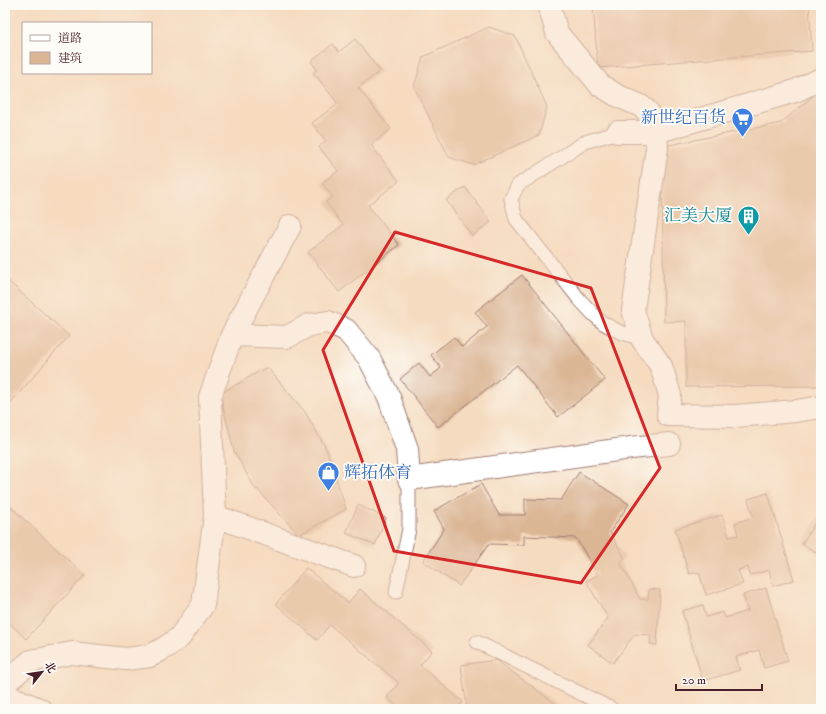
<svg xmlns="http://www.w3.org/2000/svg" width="826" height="714" font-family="'IM FELL DW Pica','Noto Serif SC',serif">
<rect width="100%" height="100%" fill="#fdfcf7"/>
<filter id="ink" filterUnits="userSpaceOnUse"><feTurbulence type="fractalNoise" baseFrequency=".025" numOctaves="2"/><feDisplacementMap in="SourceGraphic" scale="8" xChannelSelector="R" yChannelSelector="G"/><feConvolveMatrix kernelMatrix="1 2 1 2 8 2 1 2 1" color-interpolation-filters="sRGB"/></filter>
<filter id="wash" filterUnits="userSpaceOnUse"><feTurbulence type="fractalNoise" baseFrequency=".012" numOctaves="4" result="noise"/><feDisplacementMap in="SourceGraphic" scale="16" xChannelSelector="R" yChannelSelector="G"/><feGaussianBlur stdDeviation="0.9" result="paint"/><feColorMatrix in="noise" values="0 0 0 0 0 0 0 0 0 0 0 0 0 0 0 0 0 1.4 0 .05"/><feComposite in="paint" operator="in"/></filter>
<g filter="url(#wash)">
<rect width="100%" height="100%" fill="#f5dbbf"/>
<g id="blocks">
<path fill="#dbb695" d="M 593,5 L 809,5 L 812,51 L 598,68 Z
M 489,27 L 515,36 L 547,107 L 539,135 L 473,165 L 449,157 L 414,87 L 423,57 Z
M 355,39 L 380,71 L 358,88 L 391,129 L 371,145 L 399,181 L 368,205 L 399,245 L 339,292 L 308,252 L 343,225 L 326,202 L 333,197 L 322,183 L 338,171 L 319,147 L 326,141 L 312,123 L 338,104 L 313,72 L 317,70 L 311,61 L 333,44 L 339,52 Z
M 821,89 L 821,386 L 686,387 L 686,321 L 664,322 L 662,173 L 664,146 L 781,123 Z
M 465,187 L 491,222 L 472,236 L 446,200 Z
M 522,275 L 605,380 L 558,417 L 517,365 L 438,427 L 400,379 L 419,363 L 430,377 L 441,368 L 431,355 L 454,337 L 462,347 L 487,327 L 475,312 Z
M 5,278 L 69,336 L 5,409 Z
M 267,367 L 305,412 L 327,450 L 346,509 L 299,535 L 257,489 L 256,490 L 234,451 L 220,394 Z
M 579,472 L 629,504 L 610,532 L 625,559 L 620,562 L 640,599 L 648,599 L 649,589 L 660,590 L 657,645 L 650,644 L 651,635 L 635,634 L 613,663 L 588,645 L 608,618 L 586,581 L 598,575 L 576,538 L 524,536 L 524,545 L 489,544 L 459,586 L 423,561 L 444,529 L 434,511 L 481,484 L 499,515 L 525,515 L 525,499 L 561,500 Z
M 768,493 L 794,580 L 773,586 L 769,570 L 750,575 L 748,567 L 738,570 L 743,584 L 706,595 L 699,572 L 689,574 L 675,529 L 722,515 L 729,537 L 738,535 L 735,523 L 753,517 L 748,499 Z
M 5,502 L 85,575 L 26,639 L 5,619 Z
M 358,505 L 386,518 L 375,545 L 346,533 Z
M 821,513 L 821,555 L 802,544 Z
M 306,568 L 348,603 L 360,589 L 432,651 L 420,665 L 463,702 L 456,709 L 400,709 L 387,697 L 399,683 L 330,625 L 317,640 L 276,604 Z
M 766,588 L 788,661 L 764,668 L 759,650 L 736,657 L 740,670 L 703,681 L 682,611 L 703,605 L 706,617 L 723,612 L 725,618 L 748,611 L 743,595 Z
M 496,660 L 560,707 L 559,709 L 467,709 L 461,665 Z"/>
</g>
</g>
<g filter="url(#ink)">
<use href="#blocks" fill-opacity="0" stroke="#a07d75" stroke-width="1"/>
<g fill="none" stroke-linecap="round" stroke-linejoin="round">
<defs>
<path id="service" d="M 618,132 L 585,142 L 518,185 L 511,199 L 516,219 L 579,299 L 593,314 L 603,323 L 620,332 L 642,339
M 396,592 L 409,529 L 409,479
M 477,642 L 612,709
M 10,692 L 41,705 L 47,709"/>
<path id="minor" d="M 549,5 L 557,33 L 600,85 L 616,95 L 641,106 L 648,112 L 656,132 L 657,148 L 633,310 L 642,339 L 661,366 L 670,395 L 668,415 L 735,416 L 796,411 L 821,407
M 618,132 L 656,132 L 795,91 L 821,79
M 232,335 L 287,337 L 309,325 L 328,322 L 346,330 L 369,358 L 389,397 L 407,449 L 409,479 L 631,448 L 669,444
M 215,516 L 354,566
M 5,683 L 31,661 L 72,653 L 126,659 L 150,656 L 166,647 L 179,638 L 203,605 L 215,516 L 210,397 L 232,335 L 290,226"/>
<path id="tertiary" d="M 5,693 L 17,703"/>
</defs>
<use href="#service" stroke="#a07d75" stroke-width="15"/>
<use href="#minor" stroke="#a07d75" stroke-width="24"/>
<use href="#tertiary" stroke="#a07d75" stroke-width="24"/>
<use href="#service" stroke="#fff" stroke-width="13"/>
<use href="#minor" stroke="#fff" stroke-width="22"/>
<use href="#tertiary" stroke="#fff" stroke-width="22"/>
</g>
</g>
<path d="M0 0H826V714H0ZM 395,232 L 591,288 L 660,468 L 581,583 L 394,551 L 323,350 Z" fill="#f5dbbf" fill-opacity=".55" fill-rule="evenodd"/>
<path fill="none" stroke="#d62828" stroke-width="3" stroke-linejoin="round" d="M 395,232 L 591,288 L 660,468 L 581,583 L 394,551 L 323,350 Z"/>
<defs>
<symbol id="supermarket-pin" viewBox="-11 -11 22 30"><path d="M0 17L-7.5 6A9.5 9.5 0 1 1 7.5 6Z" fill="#3f7fe0" stroke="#fdfcf7"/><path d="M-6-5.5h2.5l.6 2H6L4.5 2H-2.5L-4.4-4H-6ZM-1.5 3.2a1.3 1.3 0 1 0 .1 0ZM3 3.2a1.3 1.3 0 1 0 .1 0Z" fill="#fff"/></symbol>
<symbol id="building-pin" viewBox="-11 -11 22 30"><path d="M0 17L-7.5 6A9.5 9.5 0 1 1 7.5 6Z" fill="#0f9aa8" stroke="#fdfcf7"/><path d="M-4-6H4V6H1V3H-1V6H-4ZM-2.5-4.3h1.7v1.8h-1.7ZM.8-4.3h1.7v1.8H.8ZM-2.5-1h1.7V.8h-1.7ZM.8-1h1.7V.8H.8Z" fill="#fff"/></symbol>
<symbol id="shop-pin" viewBox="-11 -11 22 30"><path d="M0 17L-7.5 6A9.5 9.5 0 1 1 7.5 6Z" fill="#3f7fe0" stroke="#fdfcf7"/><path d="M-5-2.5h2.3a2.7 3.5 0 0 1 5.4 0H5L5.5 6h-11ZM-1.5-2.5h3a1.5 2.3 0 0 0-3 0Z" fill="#fff"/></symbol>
</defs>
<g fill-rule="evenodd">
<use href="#supermarket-pin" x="730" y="106" width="25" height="34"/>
<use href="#building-pin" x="736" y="204" width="25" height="34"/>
<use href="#shop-pin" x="316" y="460" width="25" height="34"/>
</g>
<g text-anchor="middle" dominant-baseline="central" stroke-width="3.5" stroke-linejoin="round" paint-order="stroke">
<g font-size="17" fill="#366cbe" stroke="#fdfcf7" text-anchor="end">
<text x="726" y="118">新世纪百货</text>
<text x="344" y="473" text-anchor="start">辉拓体育</text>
</g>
<g font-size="17" fill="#0d838f" stroke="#fdfcf7" text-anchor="end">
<text x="732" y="216">汇美大厦</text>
</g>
</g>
<rect width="826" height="714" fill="none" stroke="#fdfcf7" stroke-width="20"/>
<rect x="22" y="22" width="130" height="52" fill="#fdfcf7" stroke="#b5a4a5"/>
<rect x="30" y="35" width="20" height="6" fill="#ffffff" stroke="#b5a4a5"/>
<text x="58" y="42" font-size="12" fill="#4a1f2b">道路</text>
<rect x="30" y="52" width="20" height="12" fill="#dbb695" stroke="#b5a4a5"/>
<text x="58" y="62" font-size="12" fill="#4a1f2b">建筑</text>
<g transform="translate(42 672) rotate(60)" stroke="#fdfcf7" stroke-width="3" paint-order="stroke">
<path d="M0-3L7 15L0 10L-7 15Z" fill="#4a1f2b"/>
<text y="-6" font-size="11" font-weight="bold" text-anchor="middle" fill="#4a1f2b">北</text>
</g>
<path d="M676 684v6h86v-6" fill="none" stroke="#4a1f2b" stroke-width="2"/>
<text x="682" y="684" font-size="12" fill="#4a1f2b" stroke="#fdfcf7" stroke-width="3" paint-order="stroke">20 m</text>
</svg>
